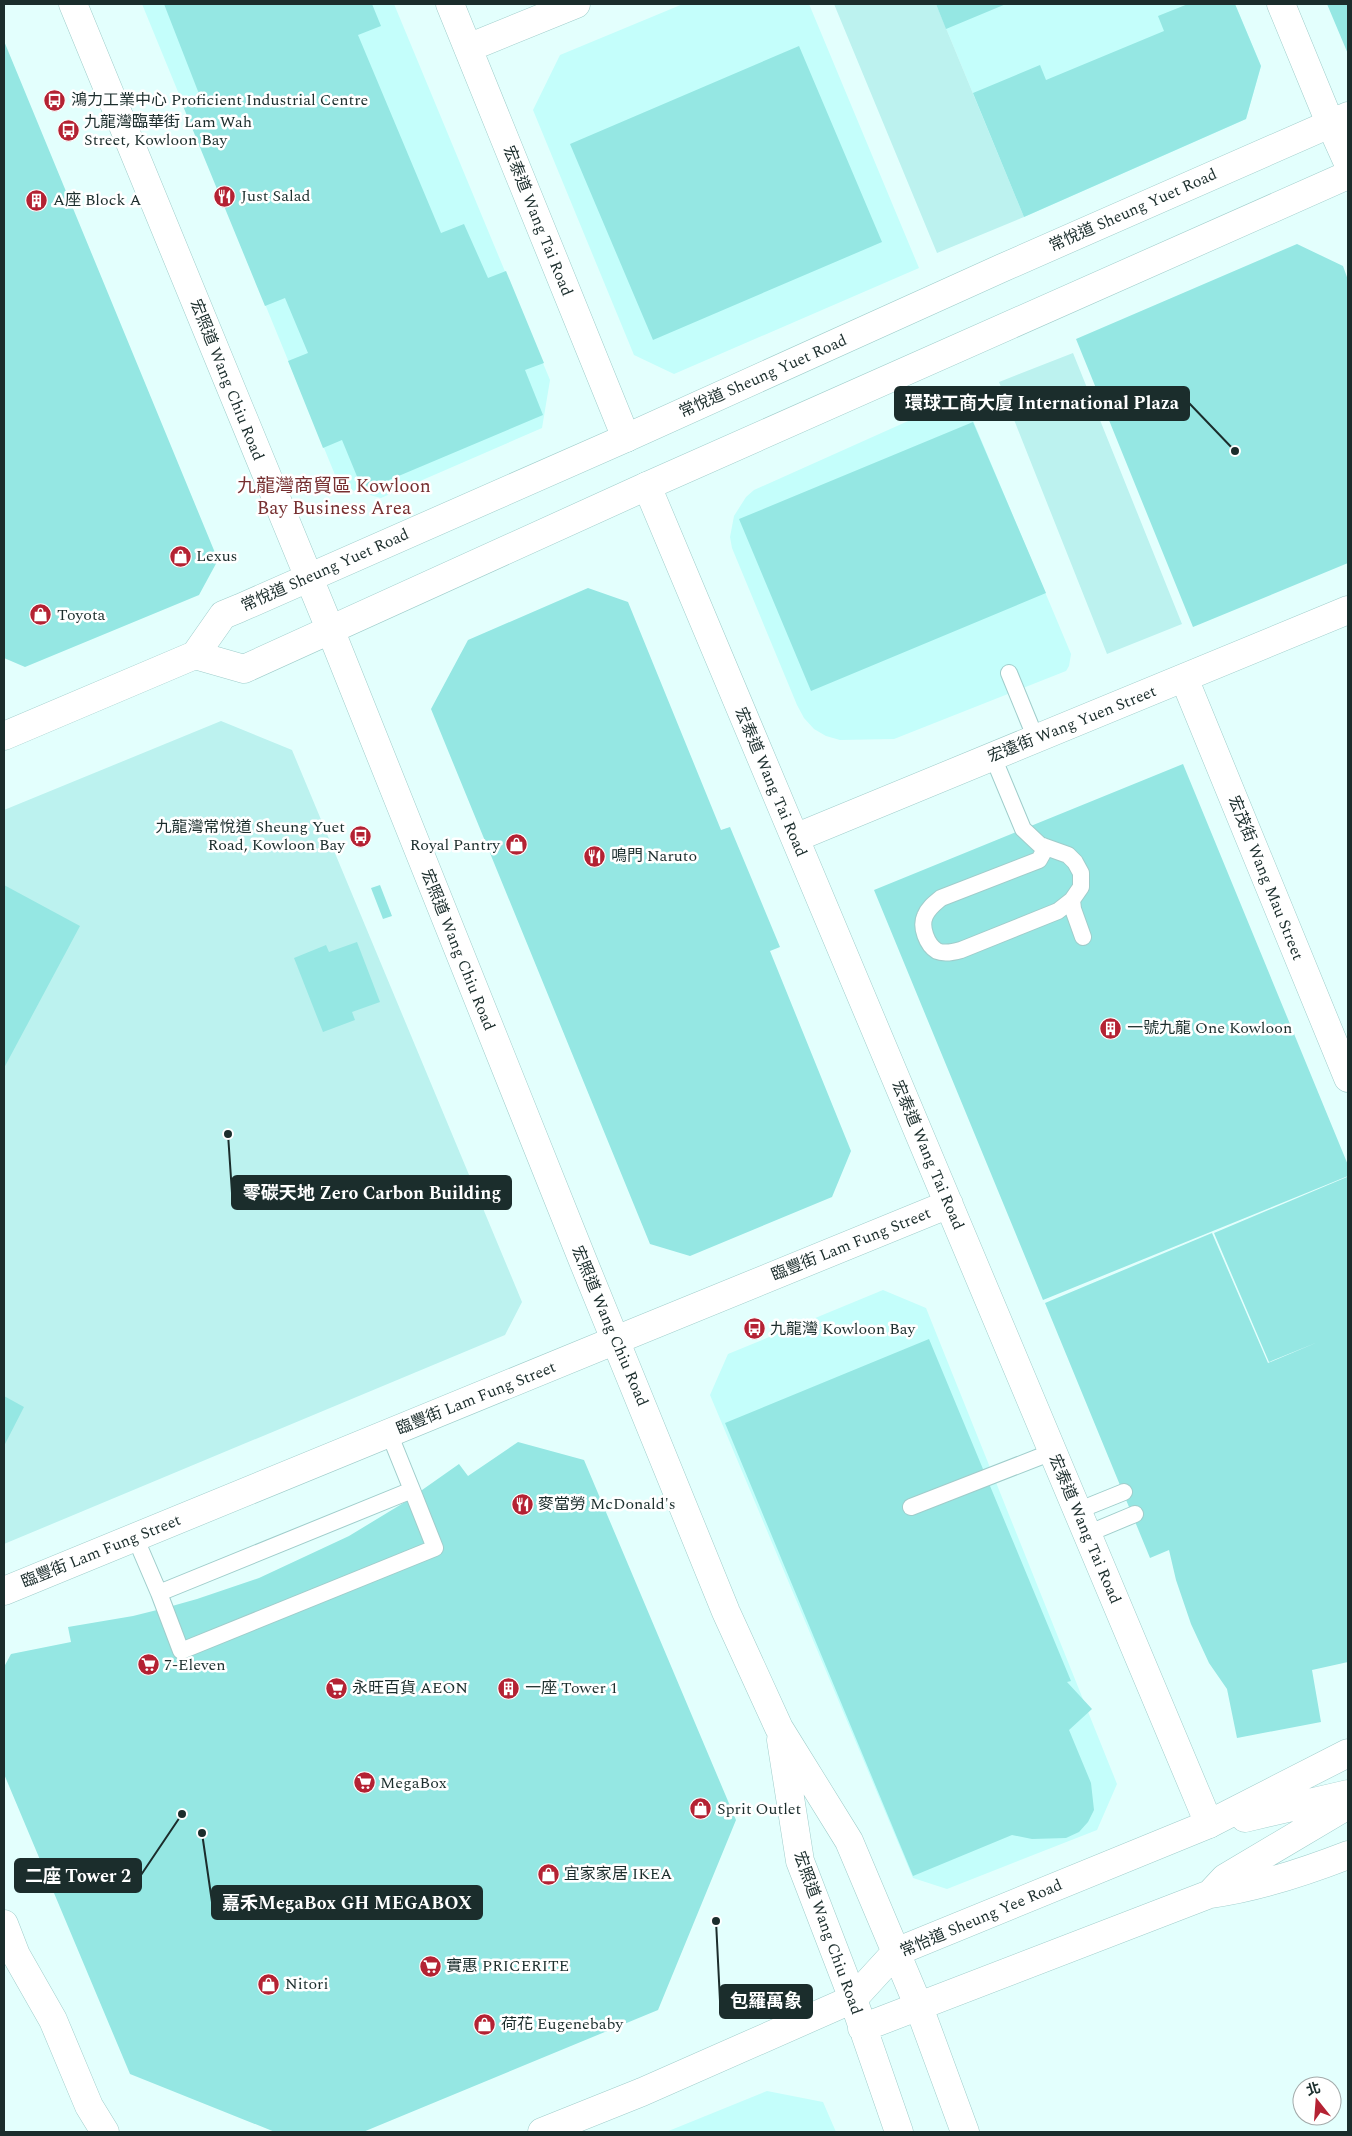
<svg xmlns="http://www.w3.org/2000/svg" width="1352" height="2136" font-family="Spectral,'Noto Sans TC',serif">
<rect width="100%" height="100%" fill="#e3fffd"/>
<path fill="#c4fefb" d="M 142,4 L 394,4 L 550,380 L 542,428 L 381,498 L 340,487 Z
M 683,4 L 809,4 L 919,268 L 674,374 L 634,355 L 533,110 L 560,55 Z
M 936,4 L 1235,4 L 1261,66 L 1246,119 L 1024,217 Z
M 955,400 L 962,401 L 967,406 L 1071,654 L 1069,666 L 1066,671 L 894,739 L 840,740 L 826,736 L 814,729 L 804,718 L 797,705 L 732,548 L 730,537 L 734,516 L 746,497 L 754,490 Z
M 883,1290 L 926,1308 L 1117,1784 L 1097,1830 L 947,1889 L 913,1878 L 710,1395 L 728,1354 Z
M 767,2091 L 823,2102 L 836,2132 L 666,2132 Z"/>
<path fill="#bcf2ef" d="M 834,4 L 936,4 L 1024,217 L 937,253 Z
M 1073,353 L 1182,624 L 1107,654 L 999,382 Z
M 221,721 L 292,750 L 522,1302 L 505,1335 L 4,1544 L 4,810 Z"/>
<path fill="#95e7e3" d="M 164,4 L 372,4 L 381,26 L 358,35 L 441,233 L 464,224 L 488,278 L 506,271 L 544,363 L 525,370 L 543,415 L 363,491 L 342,440 L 323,448 L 288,361 L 308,353 L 285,298 L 265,306 L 183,106 L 201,99 Z
M 936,4 L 1006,4 L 946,29 Z
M 1188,4 L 1235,4 L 1261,66 L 1246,119 L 1024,217 L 973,93 L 1040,65 L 1046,80 L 1164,31 L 1158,16 Z
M 1327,4 L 1348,4 L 1348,54 Z
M 4,41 L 218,560 L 199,595 L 25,667 L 4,658 Z
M 799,46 L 882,242 L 653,340 L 570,144 Z
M 1297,244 L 1343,266 L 1348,280 L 1348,563 L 1193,627 L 1076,339 Z
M 973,422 L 1046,593 L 811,691 L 739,519 Z
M 588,588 L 628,602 L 721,830 L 730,827 L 780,947 L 770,951 L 851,1151 L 832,1197 L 690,1256 L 650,1244 L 431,709 L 468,640 Z
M 1183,764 L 1348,1165 L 1348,1176 L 1043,1300 L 874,890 Z
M 4,885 L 80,926 L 4,1068 Z
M 380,885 L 392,916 L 383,919 L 371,888 Z
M 357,942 L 380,1002 L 352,1012 L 355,1020 L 323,1032 L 294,958 L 326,945 L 329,952 Z
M 1347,1177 L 1348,1662 L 1312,1670 L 1321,1722 L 1237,1738 L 1227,1689 L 1209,1663 L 1191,1624 L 1176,1580 L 1169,1550 L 1150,1558 L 1045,1303 L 1212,1233 L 1268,1363 L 1318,1342 L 1269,1362 L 1214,1233 Z
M 929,1339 L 1071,1681 L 1067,1682 L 1092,1709 L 1069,1730 L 1091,1783 L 1094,1810 L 1088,1822 L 1079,1832 L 1066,1838 L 1032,1839 L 1012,1835 L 913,1876 L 725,1423 Z
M 4,1396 L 24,1407 L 4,1446 Z
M 518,1442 L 584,1460 L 736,1820 L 658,2010 L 363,2132 L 275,2132 L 130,2074 L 4,1774 L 4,1667 L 11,1654 L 71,1642 L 68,1627 L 133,1616 L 165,1608 L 197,1599 L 259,1578 L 349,1536 L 405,1502 L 459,1464 L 468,1476 Z"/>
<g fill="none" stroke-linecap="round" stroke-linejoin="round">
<defs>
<path id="lane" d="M 1009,673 L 1036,739
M 993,757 L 1023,829 L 1040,845 L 1068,855 L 1075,862 L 1081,873 L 1081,887 L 1072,900 L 1058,911 L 961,950 C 954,952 944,954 937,951 C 927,945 920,927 925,916 C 928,908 935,903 941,898 L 1039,860 L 1044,851 L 1043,846
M 1072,900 L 1073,909 L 1083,937
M 911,1507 L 1052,1452
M 1077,1511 L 1124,1492
M 1087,1534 L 1135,1514
M 135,1537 L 159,1593 L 412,1490 L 389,1433
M 159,1593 L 181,1651 L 435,1548 L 412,1490"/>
<path id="street" d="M 450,4 L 626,438
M 468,48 L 576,4
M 1330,123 L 1348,163
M 647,486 L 1209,1824
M 1184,678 L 1348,1078
M 795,838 L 1348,610
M 616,1340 L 949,1204"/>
<path id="secondary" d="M 73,4 L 330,629 L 583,1261 L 726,1612 L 779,1728 L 849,1841 L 919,2007 L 965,2132
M 1281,4 L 1330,123
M 195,655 L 244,669 L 647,486 L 1348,175
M 4,736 L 195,655 L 223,615 L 240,608 L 626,438 L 1002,268 L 1348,116
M 4,1591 L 616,1340
M 781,1740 L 800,1861 L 853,1999 L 899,2132
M 1245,1818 L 1348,1794
M 1211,1893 L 1225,1878 L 1348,1805
M 4,1924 L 16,1955 L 53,2020 L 89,2106 L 105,2132
M 862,2028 L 1210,1894 C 1257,1888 1304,1872 1348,1855
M 542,2132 L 642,2092 L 853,1999 L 896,1952 L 1209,1824 L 1348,1753"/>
</defs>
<use href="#lane" stroke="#9fcdcb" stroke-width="18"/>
<use href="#street" stroke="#9fcdcb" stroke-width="29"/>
<use href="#secondary" stroke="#9fcdcb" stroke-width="29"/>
<use href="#lane" stroke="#fff" stroke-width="16"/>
<use href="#street" stroke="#fff" stroke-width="28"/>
<use href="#secondary" stroke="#fff" stroke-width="28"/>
</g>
<defs>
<symbol id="bus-disc" viewBox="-11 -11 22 22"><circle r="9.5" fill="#b42233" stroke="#fff"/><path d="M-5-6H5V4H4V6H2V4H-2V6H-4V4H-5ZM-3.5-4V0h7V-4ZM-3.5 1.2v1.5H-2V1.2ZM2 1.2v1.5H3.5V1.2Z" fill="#fff"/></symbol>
<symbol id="restaurant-disc" viewBox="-11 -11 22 22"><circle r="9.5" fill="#b42233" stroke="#fff"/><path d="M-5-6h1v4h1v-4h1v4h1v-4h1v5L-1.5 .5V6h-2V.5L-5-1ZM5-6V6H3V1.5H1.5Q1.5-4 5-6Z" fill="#fff"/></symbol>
<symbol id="building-disc" viewBox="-11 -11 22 22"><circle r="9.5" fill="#b42233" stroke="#fff"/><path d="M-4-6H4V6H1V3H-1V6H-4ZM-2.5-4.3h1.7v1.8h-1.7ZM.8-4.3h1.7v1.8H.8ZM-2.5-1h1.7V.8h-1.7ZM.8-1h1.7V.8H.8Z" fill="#fff"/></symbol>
<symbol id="shop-disc" viewBox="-11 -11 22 22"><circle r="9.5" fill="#b42233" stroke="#fff"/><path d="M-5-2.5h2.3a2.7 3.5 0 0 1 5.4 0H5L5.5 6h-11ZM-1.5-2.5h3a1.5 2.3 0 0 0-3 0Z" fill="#fff"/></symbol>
<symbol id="supermarket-disc" viewBox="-11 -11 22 22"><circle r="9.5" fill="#b42233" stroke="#fff"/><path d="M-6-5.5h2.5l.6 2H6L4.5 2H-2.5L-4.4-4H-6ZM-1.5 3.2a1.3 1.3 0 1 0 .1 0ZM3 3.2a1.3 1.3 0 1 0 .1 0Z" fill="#fff"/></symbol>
</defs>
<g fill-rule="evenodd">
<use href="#bus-disc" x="42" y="88" width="25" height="25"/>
<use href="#bus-disc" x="56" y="118" width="25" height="25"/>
<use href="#restaurant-disc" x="212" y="184" width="25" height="25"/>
<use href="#building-disc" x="24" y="188" width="25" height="25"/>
<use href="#shop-disc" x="168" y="544" width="25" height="25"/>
<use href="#shop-disc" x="28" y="602" width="25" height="25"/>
<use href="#bus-disc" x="348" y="824" width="25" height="25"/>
<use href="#shop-disc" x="504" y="832" width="25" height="25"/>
<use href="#restaurant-disc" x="582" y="844" width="25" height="25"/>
<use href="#building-disc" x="1098" y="1016" width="25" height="25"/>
<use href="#bus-disc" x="742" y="1316" width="25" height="25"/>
<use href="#restaurant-disc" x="510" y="1492" width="25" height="25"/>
<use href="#supermarket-disc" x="136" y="1652" width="25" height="25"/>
<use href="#supermarket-disc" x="324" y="1676" width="25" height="25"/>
<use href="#building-disc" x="496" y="1676" width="25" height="25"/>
<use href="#supermarket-disc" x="352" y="1770" width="25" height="25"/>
<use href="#shop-disc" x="688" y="1796" width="25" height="25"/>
<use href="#shop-disc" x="536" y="1862" width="25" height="25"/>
<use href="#supermarket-disc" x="418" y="1954" width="25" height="25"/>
<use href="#shop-disc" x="256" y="1972" width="25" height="25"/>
<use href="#shop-disc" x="472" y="2012" width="25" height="25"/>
</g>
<g text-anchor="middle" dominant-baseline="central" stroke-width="5" stroke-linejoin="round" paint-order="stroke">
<g font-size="16" fill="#1b2d2c" stroke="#fff" text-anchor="start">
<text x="71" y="100">鴻力工業中心 Proficient Industrial Centre</text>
<text x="84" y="122">九龍灣臨華街 Lam Wah<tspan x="84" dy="18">Street, Kowloon Bay</tspan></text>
<text x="241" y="196">Just Salad</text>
<text x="53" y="200">A座 Block A</text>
<text x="196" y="556">Lexus</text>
<text x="57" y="615">Toyota</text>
<text x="345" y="827" text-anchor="end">九龍灣常悅道 Sheung Yuet<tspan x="345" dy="18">Road, Kowloon Bay</tspan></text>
<text x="500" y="845" text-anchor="end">Royal Pantry</text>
<text x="611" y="856">鳴門 Naruto</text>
<text x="1127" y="1028">一號九龍 One Kowloon</text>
<text x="770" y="1329">九龍灣 Kowloon Bay</text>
<text x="538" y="1504">麥當勞 McDonald's</text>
<text x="164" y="1665">7-Eleven</text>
<text x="352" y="1688">永旺百貨 AEON</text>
<text x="525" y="1688">一座 Tower 1</text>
<text x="380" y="1783">MegaBox</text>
<text x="717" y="1809">Sprit Outlet</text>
<text x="564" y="1874">宜家家居 IKEA</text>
<text x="446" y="1966">實惠 PRICERITE</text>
<text x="285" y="1984">Nitori</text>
<text x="501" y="2024">荷花 Eugenebaby</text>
</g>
<g font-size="16" fill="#1b2d2c" stroke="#fff">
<text transform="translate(1133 210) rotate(-24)">常悅道 Sheung Yuet Road</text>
<text transform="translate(538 221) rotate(68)">宏泰道 Wang Tai Road</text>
<text transform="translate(763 376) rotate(-24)">常悅道 Sheung Yuet Road</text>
<text transform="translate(227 380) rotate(68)">宏照道 Wang Chiu Road</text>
<text transform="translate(325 570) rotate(-24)">常悅道 Sheung Yuet Road</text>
<text transform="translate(1072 724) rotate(-22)">宏遠街 Wang Yuen Street</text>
<text transform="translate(771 782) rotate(67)">宏泰道 Wang Tai Road</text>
<text transform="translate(1266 878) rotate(68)">宏茂街 Wang Mau Street</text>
<text transform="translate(458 950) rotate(68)">宏照道 Wang Chiu Road</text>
<text transform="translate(928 1155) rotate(67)">宏泰道 Wang Tai Road</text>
<text transform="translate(851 1244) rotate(-22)">臨豐街 Lam Fung Street</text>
<text transform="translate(610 1326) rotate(67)">宏照道 Wang Chiu Road</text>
<text transform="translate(476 1398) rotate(-22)">臨豐街 Lam Fung Street</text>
<text transform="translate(1085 1529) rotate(67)">宏泰道 Wang Tai Road</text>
<text transform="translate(101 1551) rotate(-22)">臨豐街 Lam Fung Street</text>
<text transform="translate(981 1918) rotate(-23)">常怡道 Sheung Yee Road</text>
<text transform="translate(828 1933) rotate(70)">宏照道 Wang Chiu Road</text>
</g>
<g font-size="19" fill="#773031" stroke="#fff">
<text x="334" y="486">九龍灣商貿區 Kowloon<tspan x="334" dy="22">Bay Business Area</tspan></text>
</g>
</g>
<path fill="none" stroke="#1b2d2c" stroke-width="2" d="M1235 451L1189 403M228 1134L232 1193M182 1814L141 1875M202 1833L212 1902M716 1921L720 2001"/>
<g fill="#1b2d2c" stroke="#fff" stroke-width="2">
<circle cx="1235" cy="451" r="5"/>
<circle cx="228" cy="1134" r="5"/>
<circle cx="182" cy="1814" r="5"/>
<circle cx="202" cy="1833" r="5"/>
<circle cx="716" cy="1921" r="5"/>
</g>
<g fill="#1b2d2c" stroke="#1b2d2c" stroke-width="2">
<rect x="895" y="387" width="294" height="33" rx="5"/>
<rect x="232" y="1176" width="279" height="33" rx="5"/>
<rect x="15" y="1859" width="126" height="33" rx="5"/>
<rect x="212" y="1886" width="270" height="33" rx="5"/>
<rect x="720" y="1985" width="92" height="33" rx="5"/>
</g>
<g font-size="18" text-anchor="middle" font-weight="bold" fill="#fff">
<text x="1042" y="409">環球工商大廈 International Plaza</text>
<text x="372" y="1199">零碳天地 Zero Carbon Building</text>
<text x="78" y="1882">二座 Tower 2</text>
<text x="347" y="1909">嘉禾MegaBox GH MEGABOX</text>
<text x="766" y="2007">包羅萬象</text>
</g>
<rect width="1352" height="2136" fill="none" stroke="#1b2d2c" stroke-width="10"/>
<g transform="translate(1317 2101) rotate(343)"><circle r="24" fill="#ffffff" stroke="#a4abab"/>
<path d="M0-4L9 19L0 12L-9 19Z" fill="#b42233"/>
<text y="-8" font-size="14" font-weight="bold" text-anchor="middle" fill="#1b2d2c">北</text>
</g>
</svg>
